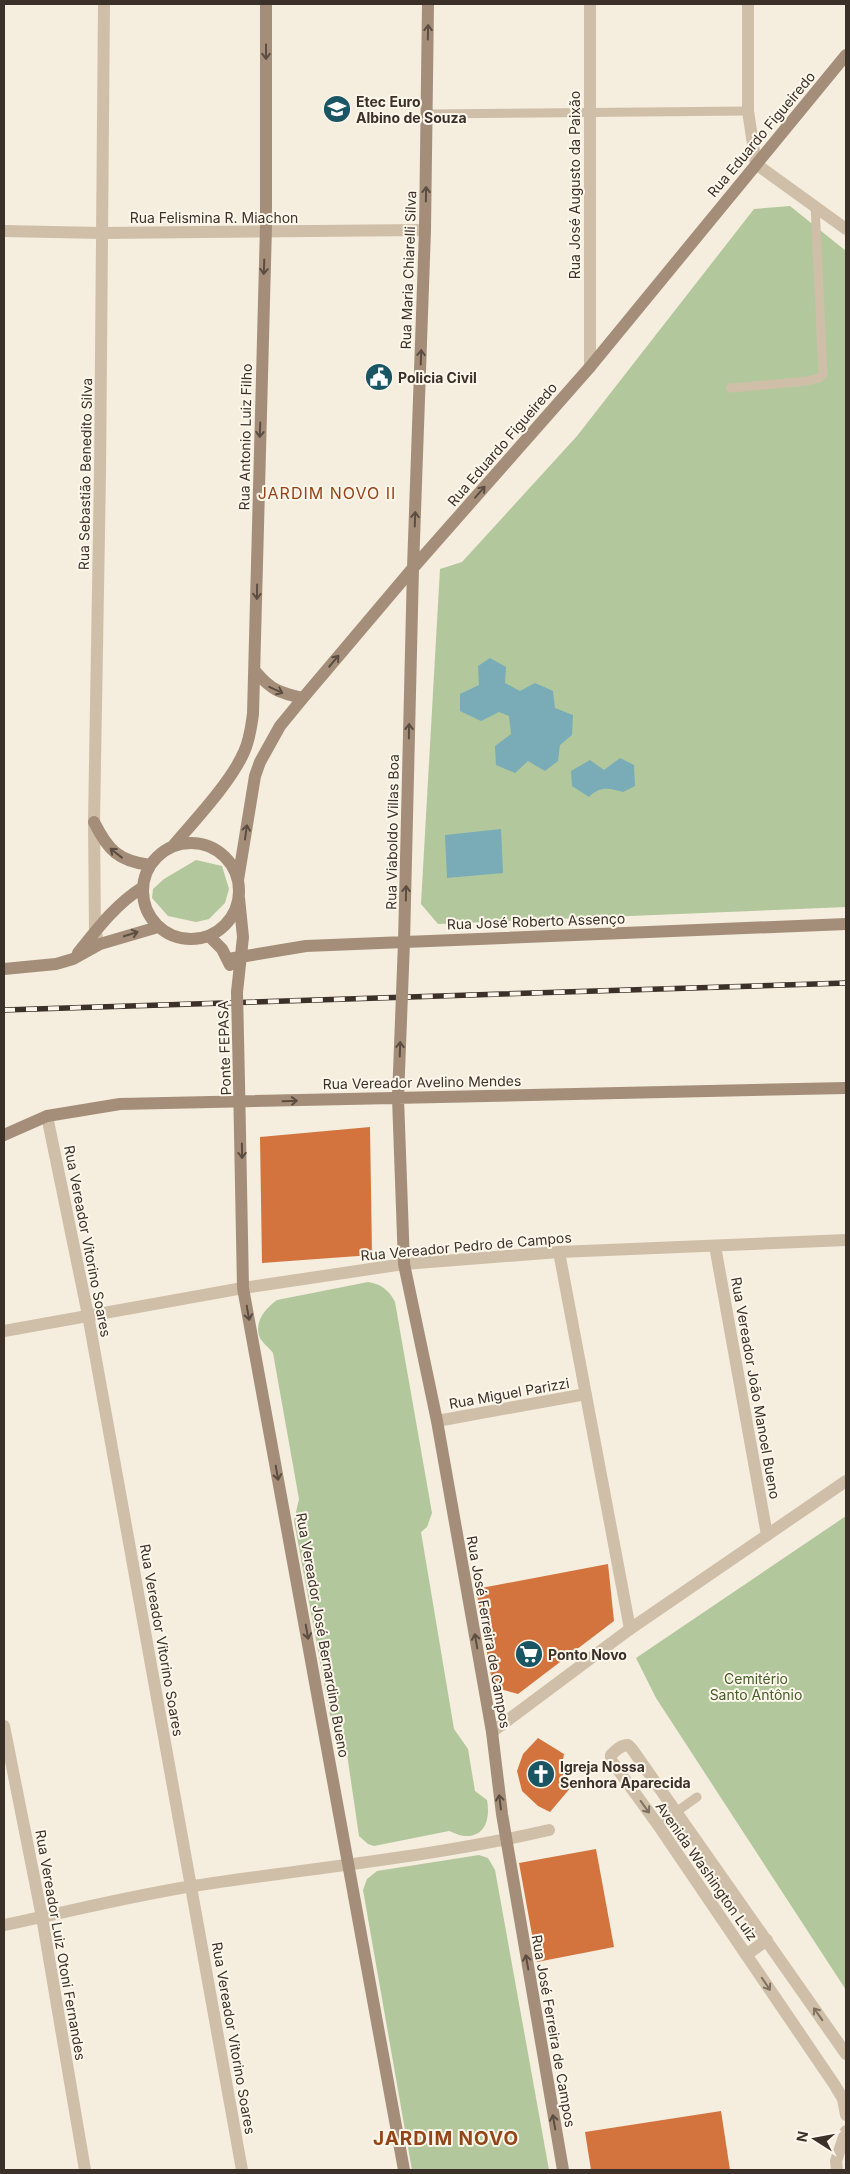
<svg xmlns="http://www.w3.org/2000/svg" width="850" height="2174" font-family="Inter,sans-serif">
<rect width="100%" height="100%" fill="#f5edde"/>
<path fill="#b3c79c" d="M 790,206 L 846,251 L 846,907 L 438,924 L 421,904 L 440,569 L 462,562 L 577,436 L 754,209 Z
M 196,860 L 222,866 L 229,889 L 225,903 L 209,919 L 196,922 L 168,916 L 152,898 L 153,889 L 164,879 Z
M 368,1282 C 381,1284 389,1290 395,1302 L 432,1513 L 427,1527 L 421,1532 L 454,1729 L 468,1749 L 475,1791 L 487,1800 C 490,1816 487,1837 465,1836 C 460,1836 455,1833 449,1831 L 374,1846 L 368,1844 L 359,1836 L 347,1754 L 345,1747 L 334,1737 L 294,1521 L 299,1499 L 273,1353 C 269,1348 262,1342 260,1338 C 253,1322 266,1308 277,1300 Z
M 846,1516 L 846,1990 L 656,1698 L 636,1658 Z
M 479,1855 L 488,1858 L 495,1870 L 549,2170 L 412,2170 L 363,1890 L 367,1879 L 377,1871 Z"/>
<path fill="#79acb6" d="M 490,658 L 506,667 L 505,683 L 520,691 L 535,683 L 553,691 L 555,708 L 573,715 L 572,735 L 560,745 L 558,761 L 545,771 L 528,761 L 515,773 L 496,765 L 495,746 L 511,734 L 509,716 L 499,712 L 481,721 L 460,711 L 460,694 L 479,685 L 478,666 Z
M 620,758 L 634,765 L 635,786 L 623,792 C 609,788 600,786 589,797 L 572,786 L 571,771 L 590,760 L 604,770 Z
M 501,829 L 503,873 L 447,878 L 445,835 Z"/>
<path fill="#d3743e" d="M 370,1127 L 372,1255 L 262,1263 L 260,1137 Z
M 608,1564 L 614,1621 L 518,1694 L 493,1687 L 476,1589 Z
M 538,1738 L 564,1754 L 562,1766 L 564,1777 L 572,1786 L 550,1812 L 538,1806 L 522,1791 L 517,1771 L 523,1754 Z
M 596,1849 L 614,1947 L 537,1962 L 519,1863 Z
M 721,2111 L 730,2170 L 591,2170 L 585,2132 Z"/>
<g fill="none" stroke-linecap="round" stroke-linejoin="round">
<path stroke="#cfbfa8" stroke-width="9" d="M 427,114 L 748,111
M 731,388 L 807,381 L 819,378 L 823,374 L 815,205
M 658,1825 L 697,1797"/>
<path stroke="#cfbfa8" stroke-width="12" d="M 590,4 L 590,367
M 748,4 L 748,111 L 756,164 L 846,229
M 4,231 L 102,233 L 425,230
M 97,937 L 95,931 L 94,822 L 100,474 L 104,4
M 47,1116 L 88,1315 L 242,2170
M 715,1246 L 767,1535
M 559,1252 L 630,1629
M 437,1421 L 586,1394
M 4,1726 L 42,1917 L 85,2170
M 4,1925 C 67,1912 130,1896 193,1886 C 312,1868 432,1857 549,1830"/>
<path stroke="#cfbfa8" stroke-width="12" d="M 4,1331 L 243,1288 L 404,1264 L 559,1252 L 846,1240
M 492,1732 L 630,1629 L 846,1481
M 746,1955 L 767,1940
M 846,2054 L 632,1749 L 628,1745 C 621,1745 616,1750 611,1755 L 611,1760 L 658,1825 L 834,2084 L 843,2099 L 846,2115
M 837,2170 L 836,2161 L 846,2131"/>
<path stroke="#a48e79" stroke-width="12" d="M 256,672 C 271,690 280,693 303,698
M 94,822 C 108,850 118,861 150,865
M143 891a48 48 0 1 1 96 0a48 48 0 1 1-96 0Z
M 173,846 C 195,820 231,782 244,752 C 250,739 251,727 253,714 L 266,226 L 266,4
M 238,880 L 255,776 L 260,762 L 280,726 L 303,698 L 413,568 L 590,367 L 846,55
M 209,936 L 222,949 L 230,965
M 404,942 L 413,568 L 425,230 L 428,4
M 78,953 C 98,928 116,904 143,887
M 228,959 L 306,946 L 846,924
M 4,969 L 56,964 L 73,959 L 100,944 L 158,927
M 237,992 L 243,937 L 239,898
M 239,1082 L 243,1288 L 404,2170
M 398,1098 L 404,1264 L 437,1421 L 492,1732 L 502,1814 L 563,2170
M 4,1135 L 47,1116 L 120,1104 L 846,1088"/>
<defs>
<path id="rail" d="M 4,1010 L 846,983"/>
</defs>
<use href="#rail" stroke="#3c3129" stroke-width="5.5"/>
<use href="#rail" stroke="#fcf6eb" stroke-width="4" stroke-dasharray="11" stroke-linecap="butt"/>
<path stroke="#a48e79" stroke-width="12" d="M 237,992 L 239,1082
M 398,1098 L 404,942"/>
</g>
<defs><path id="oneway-shaft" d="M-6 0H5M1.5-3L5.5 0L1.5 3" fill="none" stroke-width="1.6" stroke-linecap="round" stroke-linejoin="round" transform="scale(1.25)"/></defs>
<g stroke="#5b4d41">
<use href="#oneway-shaft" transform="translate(428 32) rotate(-89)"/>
<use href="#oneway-shaft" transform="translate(266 52) rotate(90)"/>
<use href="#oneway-shaft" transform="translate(426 194) rotate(-89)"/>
<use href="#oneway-shaft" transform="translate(264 267) rotate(92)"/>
<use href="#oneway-shaft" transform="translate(421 357) rotate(-88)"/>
<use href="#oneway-shaft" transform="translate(260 430) rotate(92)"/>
<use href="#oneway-shaft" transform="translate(480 492) rotate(-49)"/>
<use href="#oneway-shaft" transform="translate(415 519) rotate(-88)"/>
<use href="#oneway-shaft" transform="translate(257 592) rotate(91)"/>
<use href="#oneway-shaft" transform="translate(334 661) rotate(-50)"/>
<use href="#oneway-shaft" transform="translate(276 690) rotate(25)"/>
<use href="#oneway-shaft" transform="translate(409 731) rotate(-89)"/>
<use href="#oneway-shaft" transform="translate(246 832) rotate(-82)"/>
<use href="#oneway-shaft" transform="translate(116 853) rotate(-142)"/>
<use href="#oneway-shaft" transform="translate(406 893) rotate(-89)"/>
<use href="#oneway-shaft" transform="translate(131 934) rotate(-17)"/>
<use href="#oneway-shaft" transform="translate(400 1049) rotate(-88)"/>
<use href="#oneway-shaft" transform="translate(290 1101) rotate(-2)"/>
<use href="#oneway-shaft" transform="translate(242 1151) rotate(89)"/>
<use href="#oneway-shaft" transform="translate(248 1313) rotate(80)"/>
<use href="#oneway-shaft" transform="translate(277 1473) rotate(80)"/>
<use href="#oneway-shaft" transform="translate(307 1632) rotate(80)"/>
<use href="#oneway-shaft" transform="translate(476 1641) rotate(-100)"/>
<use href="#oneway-shaft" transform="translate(500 1802) rotate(-97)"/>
<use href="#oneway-shaft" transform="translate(527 1962) rotate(-100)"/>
<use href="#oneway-shaft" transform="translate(554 2122) rotate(-100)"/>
</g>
<g stroke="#7e7162">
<use href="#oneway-shaft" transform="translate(645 1807) rotate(54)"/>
<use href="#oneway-shaft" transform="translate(766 1984) rotate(56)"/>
<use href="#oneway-shaft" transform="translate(818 2014) rotate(-125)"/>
</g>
<defs>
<symbol id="university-disc" viewBox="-11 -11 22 22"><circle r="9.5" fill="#195563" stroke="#fcf6eb"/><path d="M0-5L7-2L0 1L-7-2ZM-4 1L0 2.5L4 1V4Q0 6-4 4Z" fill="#fff"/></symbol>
<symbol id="civic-disc" viewBox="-11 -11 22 22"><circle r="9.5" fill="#195563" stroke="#fcf6eb"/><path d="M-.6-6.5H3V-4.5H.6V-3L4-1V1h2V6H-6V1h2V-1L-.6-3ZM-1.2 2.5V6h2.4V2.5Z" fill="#fff"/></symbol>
<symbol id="supermarket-disc" viewBox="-11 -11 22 22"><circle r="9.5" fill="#195563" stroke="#fcf6eb"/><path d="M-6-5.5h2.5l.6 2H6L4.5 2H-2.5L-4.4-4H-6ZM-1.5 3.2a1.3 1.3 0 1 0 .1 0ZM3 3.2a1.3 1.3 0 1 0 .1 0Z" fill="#fff"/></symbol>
<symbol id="church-disc" viewBox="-11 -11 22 22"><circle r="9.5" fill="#195563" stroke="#fcf6eb"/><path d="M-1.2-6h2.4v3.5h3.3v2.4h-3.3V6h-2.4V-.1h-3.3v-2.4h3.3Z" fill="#fff"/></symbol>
</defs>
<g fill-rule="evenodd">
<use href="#university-disc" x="321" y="93" width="32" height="32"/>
<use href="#civic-disc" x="363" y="361" width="32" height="32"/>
<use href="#supermarket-disc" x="513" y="1638" width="32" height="32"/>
<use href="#church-disc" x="525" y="1758" width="32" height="32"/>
</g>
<g text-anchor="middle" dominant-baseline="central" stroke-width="4" stroke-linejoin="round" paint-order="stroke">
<g font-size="14" font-weight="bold" fill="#3c3129" stroke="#fcf6eb" text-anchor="start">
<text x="356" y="101">Etec Euro<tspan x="356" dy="16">Albino de Souza</tspan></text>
<text x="398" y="377">Policia Civil</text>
<text x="548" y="1654">Ponto Novo</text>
<text x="560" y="1766">Igreja Nossa<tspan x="560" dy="16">Senhora Aparecida</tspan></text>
</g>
<g font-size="14" fill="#3c3129" stroke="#fcf6eb">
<text transform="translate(761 134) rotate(-50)">Rua Eduardo Figueiredo</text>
<text transform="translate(574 185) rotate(-90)">Rua José Augusto da Paixão</text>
<text x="214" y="217">Rua Felismina R. Miachon</text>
<text transform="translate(408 270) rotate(-88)">Rua Maria Chiarelli Silva</text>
<text transform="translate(245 437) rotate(-89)">Rua Antonio Luiz Filho</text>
<text transform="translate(502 444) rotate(-49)">Rua Eduardo Figueiredo</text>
<text transform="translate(85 474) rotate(-89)">Rua Sebastião Benedito Silva</text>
<text transform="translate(392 832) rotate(-89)">Rua Viaboldo Villas Boa</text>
<text transform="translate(536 921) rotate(-2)">Rua José Roberto Assenço</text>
<text transform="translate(224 1048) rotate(-92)">Ponte FEPASA</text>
<text transform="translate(422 1082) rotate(-1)">Rua Vereador Avelino Mendes</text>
<text transform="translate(88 1241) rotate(79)">Rua Vereador Vitorino Soares</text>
<text transform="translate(466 1246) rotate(-5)">Rua Vereador Pedro de Campos</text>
<text transform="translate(756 1388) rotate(80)">Rua Vereador João Manoel Bueno</text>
<text transform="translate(509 1393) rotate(-10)">Rua Miguel Parizzi</text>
<text transform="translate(489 1632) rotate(80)">Rua José Ferreira de Campos</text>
<text transform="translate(323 1635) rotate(80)">Rua Vereador José Bernardino Bueno</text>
<text transform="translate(162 1640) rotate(80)">Rua Vereador Vitorino Soares</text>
<text transform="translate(707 1871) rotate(55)">Avenida Washington Luiz</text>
<text transform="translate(61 1945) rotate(80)">Rua Vereador Luiz Otoni Fernandes</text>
<text transform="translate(554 2031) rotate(80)">Rua José Ferreira de Campos</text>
<text transform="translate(234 2038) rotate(80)">Rua Vereador Vitorino Soares</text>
</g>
<g font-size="14" fill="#445d29" stroke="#fcf6eb">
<text x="756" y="1678">Cemitério<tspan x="756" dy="16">Santo Antônio</tspan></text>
</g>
<g font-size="16" letter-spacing="1" fill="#944518" stroke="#fcf6eb">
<text x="327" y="493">JARDIM NOVO II</text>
</g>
<g font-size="19" font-weight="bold" letter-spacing="1" fill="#944518" stroke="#fcf6eb">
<text x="446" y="2138">JARDIM NOVO</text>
</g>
</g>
<rect width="850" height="2174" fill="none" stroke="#3c3129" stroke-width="10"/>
<g transform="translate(815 2139) rotate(281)" stroke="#fcf6eb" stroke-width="4" paint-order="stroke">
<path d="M0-4L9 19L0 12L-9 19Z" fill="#3c3129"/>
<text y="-8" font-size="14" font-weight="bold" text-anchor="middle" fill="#3c3129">N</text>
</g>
</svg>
